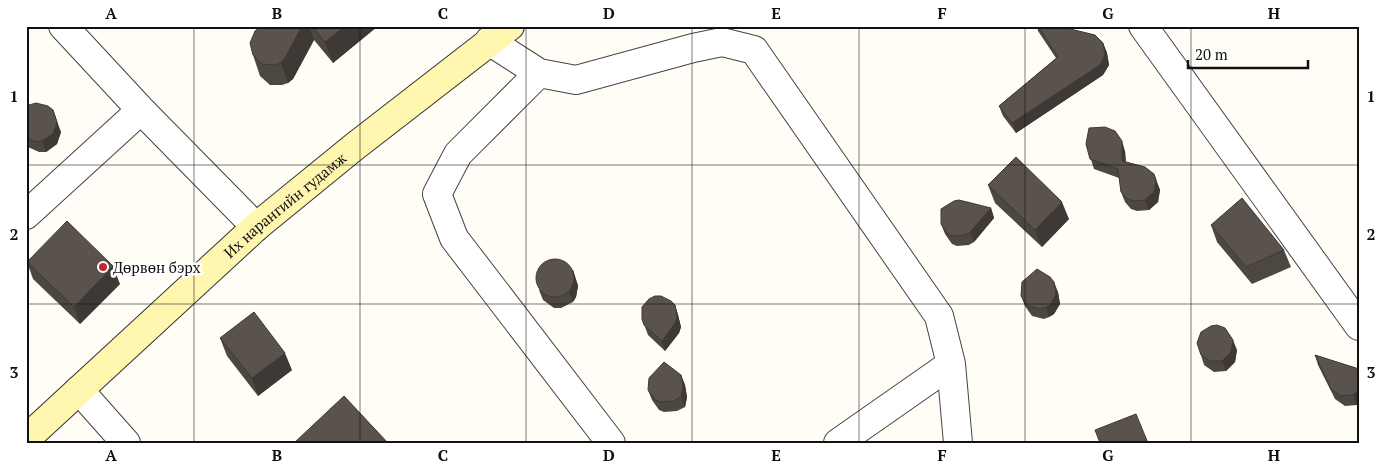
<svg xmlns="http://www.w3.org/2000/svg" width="1385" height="469" font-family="'PT Serif',serif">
<rect width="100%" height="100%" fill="#fffdf5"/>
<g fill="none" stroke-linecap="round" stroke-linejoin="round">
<defs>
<path id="street" d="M 63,26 L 141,110 L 256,227
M 1143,26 L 1359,326
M 489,41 L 539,73 L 576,80 L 693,48 L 722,42 L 754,50 L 939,316 L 951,364 L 958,443
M 539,73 L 458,154 L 437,194 L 454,238 L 611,443
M 26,215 L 141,110
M 79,390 L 126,443
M 838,443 L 951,364"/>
<g id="secondary">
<path id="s1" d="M 26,439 L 256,227 L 354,147 L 510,26"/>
</g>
</defs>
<use href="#street" stroke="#444" stroke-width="30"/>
<use href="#secondary" stroke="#333" stroke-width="30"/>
<use href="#street" stroke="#fff" stroke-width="28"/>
<use href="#secondary" stroke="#fff6b0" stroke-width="28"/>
</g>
<path fill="#4d4742" d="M 264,26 L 378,26 L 333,63 L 314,40 L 293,79 L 288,83 L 282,85 L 270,85 L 260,76 L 253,55 Z
M 1035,26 L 1058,26 L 1103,43 L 1107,53 L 1109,65 L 1103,75 L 1016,133 L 1003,116 L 999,106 L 1056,58 L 1038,31 L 1037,26 L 1036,27 Z
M 26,107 L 61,132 L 57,144 L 46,152 L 39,152 L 28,147 L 26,145 Z
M 1086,144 L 1125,151 L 1126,162 L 1154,174 L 1160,190 L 1158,202 L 1149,210 L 1137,211 L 1131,209 L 1125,202 L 1121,192 L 1119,178 L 1094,169 Z
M 988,185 L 1069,219 L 1042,247 L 995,203 Z
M 991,208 L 994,218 L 974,242 L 969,245 L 957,246 L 952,244 L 945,234 L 941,224 Z
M 1211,225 L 1284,250 L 1291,267 L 1252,284 L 1217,242 Z
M 27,262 L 120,284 L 80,324 L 33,279 Z
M 573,270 L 578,286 L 576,297 L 573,302 L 561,308 L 554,308 L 543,300 L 539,290 Z
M 1058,292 L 1060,304 L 1054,314 L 1049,317 L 1044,319 L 1032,316 L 1025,306 L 1021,296 Z
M 675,305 L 678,315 L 681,327 L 679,333 L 665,351 L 648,335 L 642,319 Z
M 220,338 L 292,370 L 258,396 L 227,356 Z
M 1237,350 L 1235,362 L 1226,371 L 1214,372 L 1204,365 L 1201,355 Z
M 1315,355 L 1359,369 L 1357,405 L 1345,406 L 1335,399 L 1318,365 Z
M 681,375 L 685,385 L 687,397 L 685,407 L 677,411 L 664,412 L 659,410 L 652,400 L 648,390 Z"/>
<path fill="#3f3936" d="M 302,26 L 309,26 L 314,40 L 293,79 L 288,83 L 281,62 Z
M 345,26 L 378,26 L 333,63 L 325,42 Z
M 1103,43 L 1107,53 L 1109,65 L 1103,75 L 1016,133 L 1012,123 Z
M 53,110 L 61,132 L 57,144 L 46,152 L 42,141 Z
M 1122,141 L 1125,151 L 1126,171 L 1122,161 Z
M 1156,180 L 1160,190 L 1158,202 L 1149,210 L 1145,200 Z
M 1062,202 L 1069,219 L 1042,247 L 1035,230 Z
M 991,208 L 994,218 L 974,242 L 970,232 Z
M 113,266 L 120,284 L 80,324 L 74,307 Z
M 573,270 L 578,286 L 576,297 L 573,302 L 569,292 Z
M 1054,282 L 1058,292 L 1060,304 L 1054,314 L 1049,317 L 1046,307 Z
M 675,305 L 678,315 L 681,327 L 679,333 L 665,351 L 662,341 Z
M 1233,340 L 1237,350 L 1235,362 L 1226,371 L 1222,361 Z
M 285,353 L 292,370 L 258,396 L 252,378 Z
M 681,375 L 685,385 L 687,397 L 685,407 L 681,397 Z
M 1359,391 L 1359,403 L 1357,405 L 1353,395 Z"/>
<path fill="#5a524d" stroke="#3f3936" d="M 264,26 L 302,26 L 285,58 L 281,62 L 275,65 L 262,64 L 253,55 L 250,43 L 255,31 L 260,27 Z
M 312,26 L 345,26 L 325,42 Z
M 1038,26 L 1058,26 L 1095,35 L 1103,43 L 1105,55 L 1100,65 L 1012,123 L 999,106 L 1058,57 Z
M 36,103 L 48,106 L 53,110 L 57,122 L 53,134 L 42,141 L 36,142 L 26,138 L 26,107 L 29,105 Z
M 1105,127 L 1115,131 L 1122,141 L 1122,161 L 1145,167 L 1154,174 L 1156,180 L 1154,192 L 1145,200 L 1134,201 L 1128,199 L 1121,192 L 1118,169 L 1090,159 L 1086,144 L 1089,128 Z
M 1016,157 L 1062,202 L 1035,230 L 988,185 Z
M 1242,198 L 1284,250 L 1246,267 L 1211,225 Z
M 959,200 L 991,208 L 970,232 L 965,235 L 953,236 L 948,234 L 941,224 L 941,209 L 954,201 Z
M 67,221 L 113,266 L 74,307 L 27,262 Z
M536 278a19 19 0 1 1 38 0a19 19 0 1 1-38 0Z
M 1037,269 L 1050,277 L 1054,282 L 1056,294 L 1051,304 L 1046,307 L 1040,309 L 1028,306 L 1021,296 L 1022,282 Z
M 655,296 L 661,296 L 671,301 L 675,305 L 677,317 L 675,323 L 662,341 L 644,325 L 642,319 L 642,307 L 649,299 Z
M 254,312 L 285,353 L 252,378 L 220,338 Z
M 1217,325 L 1225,328 L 1233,340 L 1231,352 L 1222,361 L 1210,361 L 1201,355 L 1197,343 L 1201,332 L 1211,326 Z
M 1315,355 L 1359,369 L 1359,391 L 1353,395 L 1341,396 L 1331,389 Z
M 664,362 L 681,375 L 683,387 L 681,397 L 673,401 L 661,402 L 655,400 L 648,390 L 649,378 Z
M 344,396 L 388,443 L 294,443 Z
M 1136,414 L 1148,443 L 1100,443 L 1095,430 Z"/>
<path fill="none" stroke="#111" stroke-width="1" stroke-opacity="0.55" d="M 194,26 L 194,443M 360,26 L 360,443M 526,26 L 526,443M 692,26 L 692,443M 859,26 L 859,443M 1025,26 L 1025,443M 1191,26 L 1191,443M 26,165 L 1359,165M 26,304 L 1359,304"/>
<circle fill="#c4262e" stroke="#fff" stroke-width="2" cx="103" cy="267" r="5"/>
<g text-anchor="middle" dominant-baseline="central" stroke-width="5" stroke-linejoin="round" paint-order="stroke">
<g font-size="15" fill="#111" stroke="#fff">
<text stroke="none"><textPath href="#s1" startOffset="349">Их нарангийн гудамж</textPath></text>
</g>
<g font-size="15" fill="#111" stroke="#fff" text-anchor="start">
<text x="113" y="267">Дөрвөн бэрх</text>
</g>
</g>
<rect width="1385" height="469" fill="none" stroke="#ffffff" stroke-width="55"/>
<path d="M1188 60v8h120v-8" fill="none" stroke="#111111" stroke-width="2.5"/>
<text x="1195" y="60" font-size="15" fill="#111111" stroke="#ffffff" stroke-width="4" paint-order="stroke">20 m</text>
<rect x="28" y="28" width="1330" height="414" fill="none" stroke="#111" stroke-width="2"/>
<g font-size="16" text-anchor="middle" font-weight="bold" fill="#111">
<text x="111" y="19">A</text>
<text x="277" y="19">B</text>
<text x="443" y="19">C</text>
<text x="609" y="19">D</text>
<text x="776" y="19">E</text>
<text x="942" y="19">F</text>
<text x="1108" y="19">G</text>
<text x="1274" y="19">H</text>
<text x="14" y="102">1</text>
<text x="1371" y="102">1</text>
<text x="14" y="240">2</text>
<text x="1371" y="240">2</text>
<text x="14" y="378">3</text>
<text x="1371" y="378">3</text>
<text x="111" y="461">A</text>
<text x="277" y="461">B</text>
<text x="443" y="461">C</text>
<text x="609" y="461">D</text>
<text x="776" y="461">E</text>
<text x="942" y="461">F</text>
<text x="1108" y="461">G</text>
<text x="1274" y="461">H</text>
</g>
</svg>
